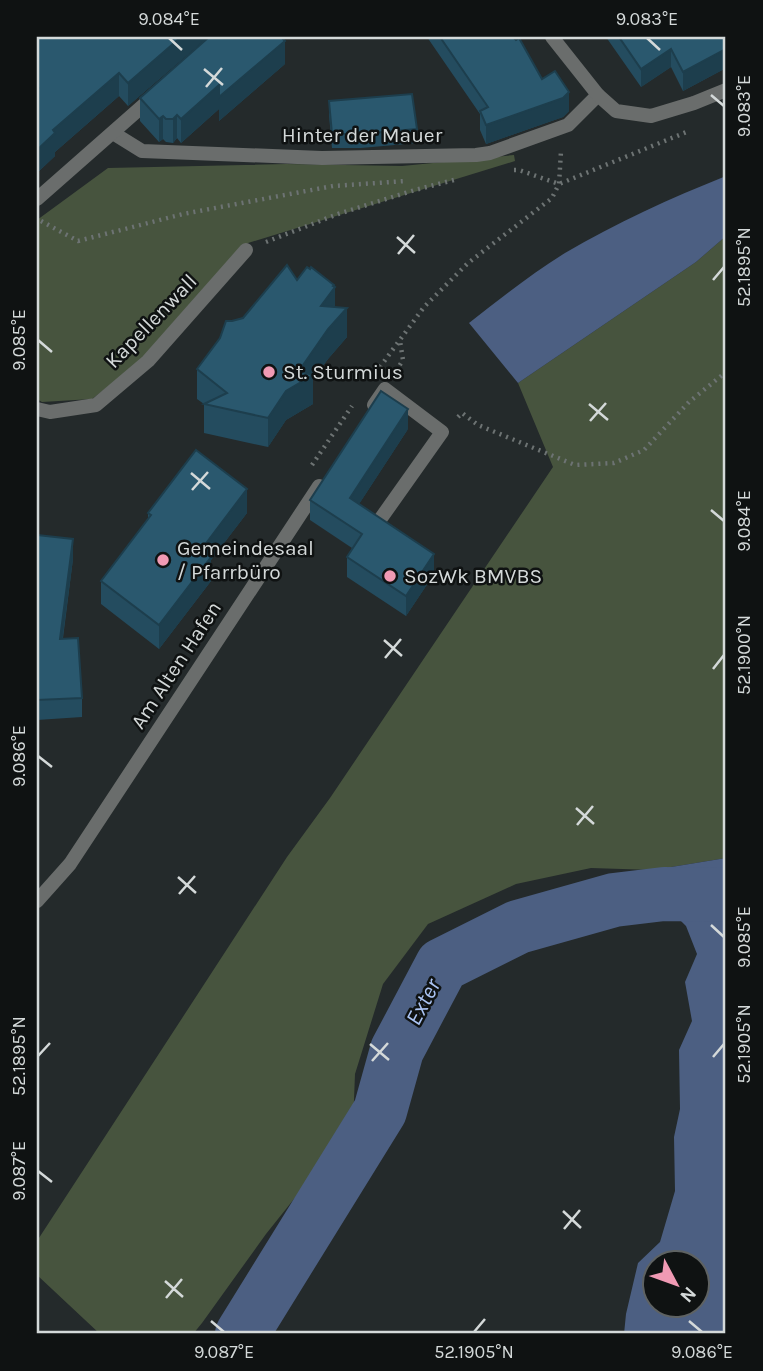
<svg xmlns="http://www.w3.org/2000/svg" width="763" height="1371" font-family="Karla,sans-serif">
<rect width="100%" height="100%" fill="#242a2b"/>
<path fill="#47543e" d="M 514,155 L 515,161 L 248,243 L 144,359 L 92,399 L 42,402 L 37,399 L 37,220 L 108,168 L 286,164 L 402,166 Z
M 726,236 L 726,858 L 653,870 L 591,868 L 516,884 L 428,924 L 383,984 L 355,1074 L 353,1125 L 266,1234 L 202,1323 L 193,1334 L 100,1334 L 37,1275 L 37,1241 L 287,857 L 330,798 L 553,467 L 518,383 L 696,262 Z"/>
<path fill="#4c5f82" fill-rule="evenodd" d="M 726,176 L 726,236 L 696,262 L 518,383 L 469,323 C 500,299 531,274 565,253 C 616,223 671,198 726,176 Z
M 726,858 L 726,1334 L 624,1334 L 626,1314 L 638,1263 L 660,1242 L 675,1191 L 674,1137 L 680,1109 L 679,1050 L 692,1021 L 685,982 L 697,954 L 686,926 L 674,914 L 653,870 ZM 654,1262 L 696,1262 L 696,1304 L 654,1304 Z"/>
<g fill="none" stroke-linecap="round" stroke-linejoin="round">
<path stroke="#4c5f82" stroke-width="54" d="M 242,1334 L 380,1111 L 397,1050 L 442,965 L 518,927 L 614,900 L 664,894 L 726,895"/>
<path stroke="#6d7373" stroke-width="4.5" stroke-dasharray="2 5" stroke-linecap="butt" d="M 514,170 L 519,170 L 559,184 L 689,131
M 41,221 L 78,241 L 183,214 L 333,186 L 406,181
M 266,242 L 338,214 L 415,190 L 454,180
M 380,367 L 424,307 L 468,263 L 552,198 L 559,184 L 561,151
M 396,371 L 403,360 L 400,341
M 458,417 L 462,413 L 478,425 L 575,465 L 614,463 L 644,450 L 689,402 L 726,372
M 312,465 L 352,406"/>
<path stroke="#6a6d6c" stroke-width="14" d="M 113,133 L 142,151 L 322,158 L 476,155 L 490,153 L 568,125 L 598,95
M 374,405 L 385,389 L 442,432 L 379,521
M 37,901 L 70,864 L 319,486"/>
<path stroke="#6a6d6c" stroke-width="14" d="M 552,37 L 598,95 L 616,111 L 651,116 L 694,103 L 726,90
M 37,199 L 154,96
M 37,409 L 50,412 L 96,405 L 148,361 L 246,250"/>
</g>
<path fill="#244c5f" d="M 37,37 L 208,37 L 128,106 L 119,96 L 55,152 L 55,156 L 37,173 Z
M 427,37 L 513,37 L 542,79 L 569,111 L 563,117 L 486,144 L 480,130 L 480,114 Z
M 606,37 L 726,37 L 726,68 L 683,91 L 671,67 L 641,87 Z
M 285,64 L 219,121 L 219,109 L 181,143 L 177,138 L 173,143 L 166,142 L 163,139 L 159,142 L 140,121 L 140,98 Z
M 329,101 L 417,129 L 417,143 L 361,148 L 332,148 L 329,115 Z
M 334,287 L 335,307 L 347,337 L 328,359 L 313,379 L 313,404 L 286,420 L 268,447 L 204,433 L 204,404 L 197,399 L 197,369 L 232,321 Z
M 408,429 L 359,504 L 434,574 L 406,616 L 347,577 L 347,557 L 352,548 L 310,520 L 310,500 Z
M 148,513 L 247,513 L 211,560 L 211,581 L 159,649 L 101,604 L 101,581 L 148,519 Z
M 37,535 L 73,559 L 63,638 L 82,698 L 82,717 L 37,720 Z"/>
<path fill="#1d3e4d" d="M 181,37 L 208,37 L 128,106 L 128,83 Z
M 285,41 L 285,64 L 219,121 L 219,109 L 181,143 L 181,119 L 219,85 Z
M 671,49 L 671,67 L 641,87 L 641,69 Z
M 726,49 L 726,68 L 683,91 L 683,72 Z
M 119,73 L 119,96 L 55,152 L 55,156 L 37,173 L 37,150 L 53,130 Z
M 569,92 L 569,111 L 563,117 L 486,144 L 486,125 Z
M 177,115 L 177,138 L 173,143 L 173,119 Z
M 163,116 L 163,139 L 159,142 L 159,119 Z
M 334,285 L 334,288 L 335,287 L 335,316 L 321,306 Z
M 347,308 L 347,337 L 328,359 L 313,379 L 313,404 L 286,420 L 268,447 L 268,418 L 328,329 Z
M 408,409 L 408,429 L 350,518 L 350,498 Z
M 247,489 L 247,513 L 211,560 L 211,581 L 159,649 L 159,625 L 201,550 Z
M 73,539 L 73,559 L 60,658 L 60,639 Z
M 434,554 L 434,574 L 406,616 L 406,596 Z"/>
<path fill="#2a586e" stroke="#1d3e4d" stroke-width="2" d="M 37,37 L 181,37 L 128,83 L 119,73 L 53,130 L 55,133 L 37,150 L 37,89 L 38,88 L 37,87 Z
M 209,37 L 281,37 L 285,41 L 219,97 L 219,85 L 181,119 L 177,115 L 173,119 L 166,119 L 163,116 L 159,119 L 140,98 Z
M 440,37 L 513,37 L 516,40 L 519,38 L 542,79 L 555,71 L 569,92 L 563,98 L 486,125 L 480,111 L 488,107 Z
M 619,37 L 726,37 L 726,49 L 683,72 L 671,49 L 641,69 Z
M 412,94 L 417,129 L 361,134 L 332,134 L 329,101 Z
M 287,265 L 297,280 L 307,267 L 310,269 L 311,267 L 334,285 L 333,286 L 335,287 L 321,306 L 347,308 L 328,329 L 299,371 L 313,375 L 286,391 L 268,418 L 204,404 L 227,393 L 197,369 L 220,338 L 226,321 L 232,321 L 243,318 Z
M 381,391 L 408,409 L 350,498 L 434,554 L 406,596 L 347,557 L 362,534 L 310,500 Z
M 196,450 L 247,489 L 201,550 L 211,557 L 159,625 L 101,581 L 151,515 L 148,513 Z
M 37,535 L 73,539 L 60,639 L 78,638 L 82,698 L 37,700 Z"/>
<path fill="none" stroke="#d4d9d9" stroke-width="2.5" d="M 169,38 L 182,50M 647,38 L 660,50M 204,69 L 223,85M 206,87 L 222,68M 711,95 L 724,106M 397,237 L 415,253M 398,254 L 414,235M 713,280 L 724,267M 38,340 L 52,352M 589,404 L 608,420M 590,421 L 606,403M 191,473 L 210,489M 192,490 L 208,472M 711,510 L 724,521M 384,640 L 402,656M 385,658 L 401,639M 713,669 L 724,655M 38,756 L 52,767M 576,808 L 594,824M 577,825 L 593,806M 178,877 L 196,893M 179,894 L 195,876M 711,925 L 724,937M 370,1044 L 389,1060M 38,1056 L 50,1043M 713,1057 L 724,1044M 372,1061 L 388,1043M 38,1171 L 52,1182M 563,1211 L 581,1228M 564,1229 L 580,1210M 165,1281 L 183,1297M 166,1298 L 182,1279M 211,1321 L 224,1332M 689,1321 L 702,1332M 474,1332 L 485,1319"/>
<g fill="#f09ab4" stroke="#0f1212" stroke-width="2.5">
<circle cx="269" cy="372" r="7"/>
<circle cx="163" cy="560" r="7"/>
<circle cx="390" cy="576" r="7"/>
</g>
<g text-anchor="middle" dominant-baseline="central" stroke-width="5" stroke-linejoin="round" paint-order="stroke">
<g font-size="21" fill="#d4d9d9" stroke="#0f1212">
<text x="362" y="135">Hinter der Mauer</text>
<text transform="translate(151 321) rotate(-46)">Kapellenwall</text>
<text transform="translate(176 665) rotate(-57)">Am Alten Hafen</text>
</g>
<g font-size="21" fill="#d4d9d9" stroke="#0f1212" text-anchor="start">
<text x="283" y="372">St. Sturmius</text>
<text x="177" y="548">Gemeindesaal<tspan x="177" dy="24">/ Pfarrbüro</tspan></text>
<text x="404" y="576">SozWk BMVBS</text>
</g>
<g font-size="23" font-style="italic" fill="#acc5f5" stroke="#0f1212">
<text transform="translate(423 1002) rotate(-62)">Exter</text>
</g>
</g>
<rect width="763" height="1371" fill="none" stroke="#0f1212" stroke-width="77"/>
<g transform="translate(676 1284) rotate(131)"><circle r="33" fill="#0f1212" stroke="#5e6262" stroke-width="2"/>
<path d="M0-5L12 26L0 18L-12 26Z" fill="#f09ab4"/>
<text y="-10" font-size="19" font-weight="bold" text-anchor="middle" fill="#d4d9d9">N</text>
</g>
<rect x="38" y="38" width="686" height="1294" fill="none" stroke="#d4d9d9" stroke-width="2.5"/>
<g font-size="18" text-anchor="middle" fill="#d4d9d9">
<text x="169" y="25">9.084°E</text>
<text x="647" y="25">9.083°E</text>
<text transform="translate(744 106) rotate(-90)" y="6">9.083°E</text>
<text transform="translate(744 267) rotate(-90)" y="6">52.1895°N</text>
<text transform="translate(19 340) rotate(-90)" y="6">9.085°E</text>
<text transform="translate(744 521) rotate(-90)" y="6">9.084°E</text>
<text transform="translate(744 655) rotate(-90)" y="6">52.1900°N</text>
<text transform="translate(19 756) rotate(-90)" y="6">9.086°E</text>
<text transform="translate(744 937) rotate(-90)" y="6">9.085°E</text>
<text transform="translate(744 1044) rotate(-90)" y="6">52.1905°N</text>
<text transform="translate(19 1056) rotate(-90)" y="6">52.1895°N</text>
<text transform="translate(19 1171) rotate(-90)" y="6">9.087°E</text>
<text x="224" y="1358">9.087°E</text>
<text x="474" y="1358">52.1905°N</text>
<text x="702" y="1358">9.086°E</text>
</g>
</svg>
